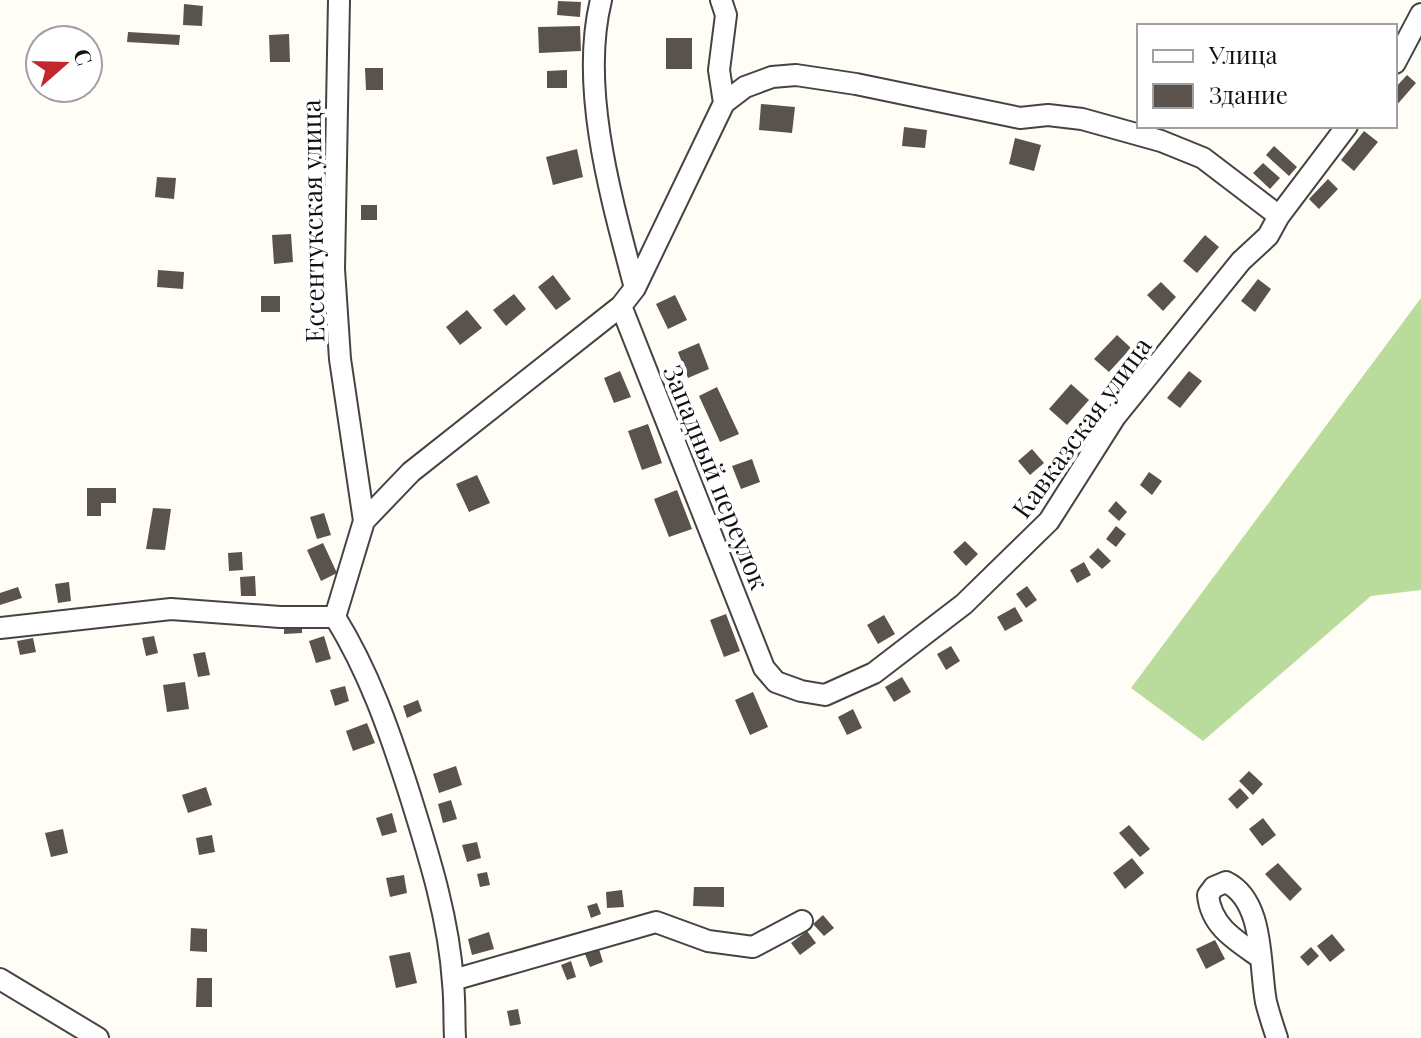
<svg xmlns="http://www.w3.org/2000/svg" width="1421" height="1038" font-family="'Playfair Display',serif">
<rect width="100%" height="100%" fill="#fffdf5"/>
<path fill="#b9dc9c" d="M 1421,298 L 1421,590 L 1371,596 L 1203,741 L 1131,688 Z"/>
<path fill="#5a524d" d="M 558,1 L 581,2 L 580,17 L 557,15 Z
M 184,4 L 203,6 L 202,26 L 183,25 Z
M 580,26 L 581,51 L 539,53 L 538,27 Z
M 128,32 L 180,35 L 179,45 L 127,42 Z
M 289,34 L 290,62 L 270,62 L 269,35 Z
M 666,38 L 692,38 L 692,69 L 666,69 Z
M 365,68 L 383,68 L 383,90 L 366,90 Z
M 567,70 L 567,88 L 547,88 L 547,71 Z
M 1407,75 L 1416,83 L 1395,107 L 1395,88 Z
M 761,104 L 795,107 L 792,133 L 759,130 Z
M 904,127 L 927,130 L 925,148 L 902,146 Z
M 1364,131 L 1378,142 L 1354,171 L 1341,160 Z
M 1015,138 L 1041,145 L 1034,171 L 1009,164 Z
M 1274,146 L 1297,167 L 1289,176 L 1266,155 Z
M 577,149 L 583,177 L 553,185 L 546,157 Z
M 1263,163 L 1280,178 L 1270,189 L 1253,173 Z
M 157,177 L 176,178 L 174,199 L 155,197 Z
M 1328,179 L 1338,189 L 1319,209 L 1309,199 Z
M 361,205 L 377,205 L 377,220 L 361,220 Z
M 291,234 L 293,262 L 274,264 L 272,235 Z
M 1205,235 L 1219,247 L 1197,273 L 1183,261 Z
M 158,270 L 184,272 L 183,289 L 157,287 Z
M 553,275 L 571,299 L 556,310 L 538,287 Z
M 1258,279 L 1271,289 L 1255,312 L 1241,301 Z
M 1161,282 L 1176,297 L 1163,311 L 1147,295 Z
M 514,294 L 526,309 L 506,326 L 493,310 Z
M 675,295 L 687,320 L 668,329 L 656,304 Z
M 261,296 L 280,296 L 280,312 L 261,312 Z
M 467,310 L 482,328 L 460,345 L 446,327 Z
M 1117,335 L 1131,348 L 1109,372 L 1094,359 Z
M 699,343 L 709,369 L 688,378 L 678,352 Z
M 620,371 L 631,397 L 614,403 L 604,378 Z
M 1189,371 L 1202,381 L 1180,408 L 1167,398 Z
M 1071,384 L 1089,400 L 1067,425 L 1049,409 Z
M 717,387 L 739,434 L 720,442 L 699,396 Z
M 648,424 L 662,463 L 642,470 L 628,431 Z
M 1032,449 L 1044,463 L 1030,475 L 1018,461 Z
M 752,459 L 760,482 L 741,489 L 732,466 Z
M 1149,472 L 1162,481 L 1152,495 L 1140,485 Z
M 477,475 L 490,503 L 469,512 L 456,484 Z
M 87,488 L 116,488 L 116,503 L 101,503 L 101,516 L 87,516 Z
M 677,490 L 692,529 L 669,537 L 654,499 Z
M 1116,501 L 1127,512 L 1119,521 L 1108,511 Z
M 153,508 L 171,509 L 165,550 L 146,549 Z
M 324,513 L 331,535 L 317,539 L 310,517 Z
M 1116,526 L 1126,534 L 1116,547 L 1106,539 Z
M 965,541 L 978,554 L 966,566 L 953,552 Z
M 323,543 L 337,573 L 321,581 L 307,550 Z
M 1098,548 L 1111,561 L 1102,569 L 1089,557 Z
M 242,552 L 243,570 L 229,571 L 228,553 Z
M 1084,562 L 1091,575 L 1077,583 L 1070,570 Z
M 255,576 L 256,596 L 241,596 L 240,577 Z
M 69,582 L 71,601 L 58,603 L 55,584 Z
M 1027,586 L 1037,600 L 1026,608 L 1016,594 Z
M 18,587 L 22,598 L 0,605 L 0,593 Z
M 1015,607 L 1023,621 L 1005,631 L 997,617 Z
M 726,614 L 740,651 L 724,657 L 710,620 Z
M 884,615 L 895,634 L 878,644 L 867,625 Z
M 284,624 L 302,624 L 302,633 L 284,634 Z
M 154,636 L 158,653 L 146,656 L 142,638 Z
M 324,636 L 331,659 L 316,663 L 309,641 Z
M 33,638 L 36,652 L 20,655 L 17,641 Z
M 951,646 L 960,661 L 946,670 L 937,654 Z
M 205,652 L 210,675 L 198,677 L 193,654 Z
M 902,677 L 911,692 L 894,702 L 885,687 Z
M 185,682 L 189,709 L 167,712 L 163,685 Z
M 345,686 L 349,701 L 335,706 L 330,690 Z
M 753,692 L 768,727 L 750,735 L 735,700 Z
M 418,700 L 422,711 L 407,718 L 403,706 Z
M 853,709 L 862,728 L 847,735 L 838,717 Z
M 367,723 L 375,743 L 353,751 L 346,731 Z
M 456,766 L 462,785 L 439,793 L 433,774 Z
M 1249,771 L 1263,784 L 1253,795 L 1239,781 Z
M 206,787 L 212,805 L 188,813 L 182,795 Z
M 1240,788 L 1249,798 L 1237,809 L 1228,799 Z
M 451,800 L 457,819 L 443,823 L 438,804 Z
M 392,813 L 397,832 L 382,836 L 376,818 Z
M 1263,818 L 1276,835 L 1262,846 L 1249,829 Z
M 1129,825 L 1150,849 L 1140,857 L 1119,833 Z
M 63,829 L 68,853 L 51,857 L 45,833 Z
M 212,835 L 215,852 L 199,855 L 196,838 Z
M 477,842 L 481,858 L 467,862 L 462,845 Z
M 1132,858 L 1144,873 L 1125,889 L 1113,873 Z
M 1278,863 L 1302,889 L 1290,901 L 1265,874 Z
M 487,872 L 490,885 L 480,887 L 477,874 Z
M 404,875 L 407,893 L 390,897 L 386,878 Z
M 694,887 L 724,887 L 724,907 L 693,906 Z
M 622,890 L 624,907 L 607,908 L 606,892 Z
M 597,903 L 601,914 L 591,918 L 587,906 Z
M 823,915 L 834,928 L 824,936 L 813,924 Z
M 191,928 L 207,929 L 207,952 L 190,951 Z
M 807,931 L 816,943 L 800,955 L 791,943 Z
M 489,932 L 494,949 L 472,955 L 468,939 Z
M 1332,934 L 1345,950 L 1330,962 L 1317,946 Z
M 1215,940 L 1225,959 L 1206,969 L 1196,949 Z
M 1311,947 L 1319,956 L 1308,966 L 1300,957 Z
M 599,949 L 603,962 L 590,967 L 585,954 Z
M 410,952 L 417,983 L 396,988 L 389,956 Z
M 571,961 L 576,977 L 567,980 L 561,965 Z
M 197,978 L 212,978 L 212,1007 L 196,1007 Z
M 518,1009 L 521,1024 L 510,1026 L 507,1011 Z"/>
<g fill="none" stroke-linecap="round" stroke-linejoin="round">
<defs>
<path id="minor" d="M 339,0 L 334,269 L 340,359 L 364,521 L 335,617 C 369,672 389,730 409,792 C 428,853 449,918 453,983 C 455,1001 454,1020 455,1038
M 601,0 C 579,89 612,201 635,288
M 721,0 L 726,15 L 719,70 L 724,103
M 1395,63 L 1421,14
M 621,306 L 764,668 L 776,682 L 801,691 L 825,695 L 874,673 L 964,604 L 1049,521 L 1115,417 L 1241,261 L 1268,236 L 1279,216 L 1347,126
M 364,521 L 411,472 L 621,306 L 635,288 L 724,103 L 745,87 L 772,77 L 796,75 L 856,84 L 1020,118 L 1048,115 L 1082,119 L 1161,141 L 1203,158 L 1279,216
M 0,628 L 171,609 L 280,617 L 335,617
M 1261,958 C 1237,941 1211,927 1208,895 L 1214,887 L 1226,882 C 1265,901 1259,965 1266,1002 C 1269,1014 1273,1026 1277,1038
M 0,979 L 98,1038
M 453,980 L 656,922 L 708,941 L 753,947 L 802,921"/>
</defs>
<use href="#minor" stroke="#444" stroke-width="24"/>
<use href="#minor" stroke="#fff" stroke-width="20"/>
</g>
<g text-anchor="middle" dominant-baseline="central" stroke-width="8" stroke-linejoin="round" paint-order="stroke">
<g font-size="26" fill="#111" stroke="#fff">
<text transform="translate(312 221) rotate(-91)">Ессентукская улица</text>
<text transform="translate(1081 427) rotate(-54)">Кавказская улица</text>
<text transform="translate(717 477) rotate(68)">Западный переулок</text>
</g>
</g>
<rect x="1137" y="24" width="260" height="104" fill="#ffffff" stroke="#a0a0a0" stroke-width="2"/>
<rect x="1153" y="50" width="40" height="12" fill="#ffffff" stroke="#a0a0a0" stroke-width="2"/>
<text x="1209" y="64" font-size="24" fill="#111111">Улица</text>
<rect x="1153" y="84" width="40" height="24" fill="#5a524d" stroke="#a0a0a0" stroke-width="2"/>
<text x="1209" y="104" font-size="24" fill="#111111">Здание</text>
<g transform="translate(64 64) rotate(70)"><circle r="38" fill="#ffffff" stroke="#a0a0a0" stroke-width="2"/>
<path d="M0-6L14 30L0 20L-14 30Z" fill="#c4262e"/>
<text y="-12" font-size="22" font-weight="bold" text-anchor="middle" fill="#111111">С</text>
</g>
</svg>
